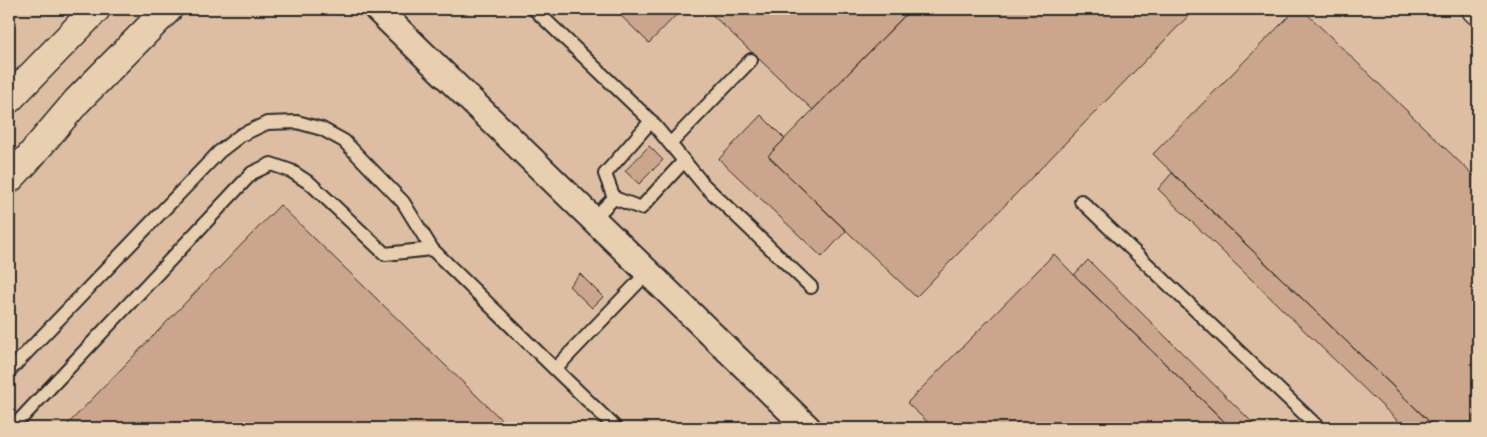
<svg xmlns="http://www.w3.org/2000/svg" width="1487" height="437" font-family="Sriracha,sans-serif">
<rect width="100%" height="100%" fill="#eacdae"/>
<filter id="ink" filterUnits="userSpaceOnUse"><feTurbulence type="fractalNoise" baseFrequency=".02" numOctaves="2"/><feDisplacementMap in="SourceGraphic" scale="10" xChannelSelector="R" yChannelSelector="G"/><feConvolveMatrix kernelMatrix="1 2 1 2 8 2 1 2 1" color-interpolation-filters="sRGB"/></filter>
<g filter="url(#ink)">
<path fill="#ddbea2" d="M 9,9 L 1478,9 L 1478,428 L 9,428 Z"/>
<path fill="#cca68c" stroke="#2b2b2b" d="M 614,9 L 682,9 L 649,43 Z
M 706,9 L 911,9 L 813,110 Z
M 911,9 L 1195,9 L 916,297 L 768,156 Z
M 1296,9 L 1302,9 L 1478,180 L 1478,428 L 1436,428 L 1153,154 Z
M 761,115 L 785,139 L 768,156 L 846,231 L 822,257 L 719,159 Z
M 649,146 L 663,160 L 639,184 L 625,171 Z
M 1172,173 L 1436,428 L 1405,428 L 1158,189 Z
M 280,205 L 510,428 L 64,428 Z
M 1054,254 L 1074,275 L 1231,428 L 934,428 L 907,403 Z
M 1088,260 L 1258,428 L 1231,428 L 1074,275 Z
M 580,274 L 603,297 L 592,308 L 569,286 Z"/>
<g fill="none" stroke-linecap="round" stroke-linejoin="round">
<defs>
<path id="service" d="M 534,9 L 651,121 L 704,185 L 811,287
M 670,144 L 751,60
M 614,198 L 605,174 L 651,121
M 614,198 L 641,208 L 684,161
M 1081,201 L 1319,428
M 594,218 L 614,198
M 9,371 L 219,152 L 241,135 L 267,123 L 297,122 L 322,129 L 344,141 L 403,202 L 432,249
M 9,427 L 15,425 L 252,173 L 271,164 L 291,171 L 311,184 L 385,254 L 432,249 L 555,369
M 616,428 L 555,369 L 648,272"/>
<path id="minor" d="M 377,9 L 808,428"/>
<path id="secondary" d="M 1476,9 L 1478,11
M 9,99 L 96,9
M 9,179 L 27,160 L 77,101 L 168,9"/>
</defs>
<use href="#service" stroke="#2b2b2b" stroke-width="16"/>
<use href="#minor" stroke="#2b2b2b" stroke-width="29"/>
<use href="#secondary" stroke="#2b2b2b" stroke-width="31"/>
<use href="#service" stroke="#e8cfb0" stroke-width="12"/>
<use href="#minor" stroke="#e8cfb0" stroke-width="25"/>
<use href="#secondary" stroke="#e8cfb0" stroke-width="28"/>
</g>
</g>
<rect width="1487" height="437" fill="none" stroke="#e8cfb0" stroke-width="30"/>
<rect x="15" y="15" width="1457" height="407" fill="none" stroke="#2b2b2b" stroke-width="2" filter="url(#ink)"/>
</svg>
